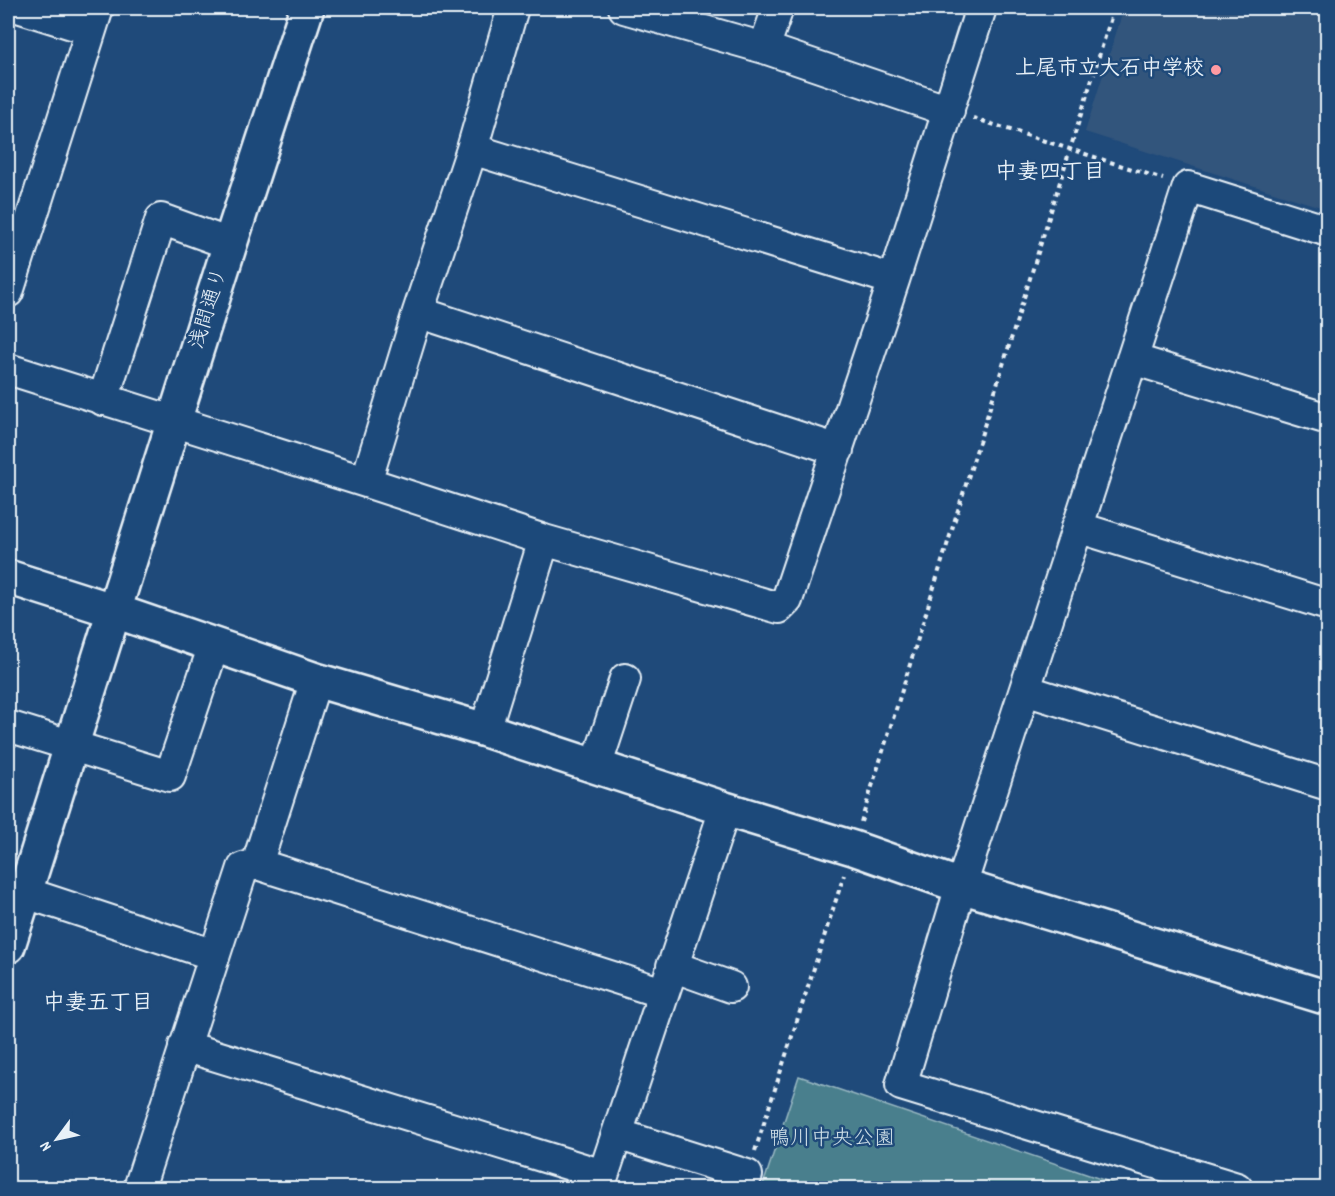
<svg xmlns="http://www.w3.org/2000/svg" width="1335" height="1196" font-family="Dekko,'Klee One',sans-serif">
<rect width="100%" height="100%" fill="#1f4a7a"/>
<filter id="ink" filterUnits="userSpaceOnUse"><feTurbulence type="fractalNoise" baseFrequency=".0167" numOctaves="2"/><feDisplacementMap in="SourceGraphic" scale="12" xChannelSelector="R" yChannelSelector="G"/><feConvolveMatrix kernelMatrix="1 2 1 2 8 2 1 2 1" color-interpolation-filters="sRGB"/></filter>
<g filter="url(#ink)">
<path fill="#33557c" d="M 1124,8 L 1327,8 L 1327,209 L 1085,132 Z"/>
<path fill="#4a7f8d" stroke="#99b8c2" stroke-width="1.5" d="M 799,1076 L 1127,1188 L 762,1188 Z"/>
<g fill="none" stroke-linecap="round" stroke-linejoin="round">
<defs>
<path id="minor" d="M 21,8 L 91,30
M 624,8 L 764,48 L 949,111
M 764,48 L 778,8
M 472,149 L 894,280
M 8,292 L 98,8
M 418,312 L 838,450
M 1132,359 L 1328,419
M 8,369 L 366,482 L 544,540 L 779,608 L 787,600 L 894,280 L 981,8
M 103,400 L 161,219 L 230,244
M 366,482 L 418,312 L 472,149 L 513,8
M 1077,527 L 1328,605
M 1025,690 L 1328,785
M 8,726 L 170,776 L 214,645
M 485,730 L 544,540
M 596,767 L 625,679
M 257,864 L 316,680
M 8,887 L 214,955
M 672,966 L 731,987
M 184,1046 L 603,1175
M 617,1134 L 747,1175
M 139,1188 L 243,868 L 257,864 L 663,993
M 599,1188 L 725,809
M 1237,1188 L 901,1085 L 961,886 L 1188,187 L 1328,231"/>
<path id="tertiary" d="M 8,577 L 115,611 L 316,680 L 485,730 L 725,809 L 853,848 L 961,886 L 1328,998
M 8,946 L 230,244 L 307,8"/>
</defs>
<use href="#minor" stroke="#e8f1f8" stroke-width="34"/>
<use href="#tertiary" stroke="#e8f1f8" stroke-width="38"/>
<path stroke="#e8f1f8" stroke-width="4" stroke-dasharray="4.5 4.5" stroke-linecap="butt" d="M 973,118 L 1163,179
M 861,822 L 1114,8
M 755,1151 L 844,875"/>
<use href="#minor" stroke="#1f4a7a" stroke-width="30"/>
<use href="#tertiary" stroke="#1f4a7a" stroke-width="33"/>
</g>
</g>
<circle fill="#ff9aa2" stroke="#1f4a7a" stroke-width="2" cx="1216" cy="70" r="6"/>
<g text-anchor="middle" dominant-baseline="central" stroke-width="5" stroke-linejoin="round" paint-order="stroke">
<g font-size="21" font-weight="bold" fill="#e8f1f8" stroke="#1f4a7a" text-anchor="end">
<text x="1204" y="70">上尾市立大石中学校</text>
</g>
<g font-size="21" fill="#e8f1f8" stroke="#1f4a7a">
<text transform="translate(210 309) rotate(-73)">浅間通り</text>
</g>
<g font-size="21" fill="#d0e0e8" stroke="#1f4a7a">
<text x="832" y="1140">鴨川中央公園</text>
</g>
<g font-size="22" font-weight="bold" fill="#e8f1f8" stroke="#1f4a7a">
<text x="1050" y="173">中妻四丁目</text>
<text x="98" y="1004">中妻五丁目</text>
</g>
</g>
<rect width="1335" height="1196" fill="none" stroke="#1f4a7a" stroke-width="30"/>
<rect x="15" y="15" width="1305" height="1166" fill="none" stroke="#e8f1f8" stroke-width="2" filter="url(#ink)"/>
<g transform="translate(57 1139) rotate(237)" stroke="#1f4a7a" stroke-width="4.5" paint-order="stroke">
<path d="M0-4.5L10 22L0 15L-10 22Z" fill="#e8f1f8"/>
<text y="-9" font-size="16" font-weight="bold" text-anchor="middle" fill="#e8f1f8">N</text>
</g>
</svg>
